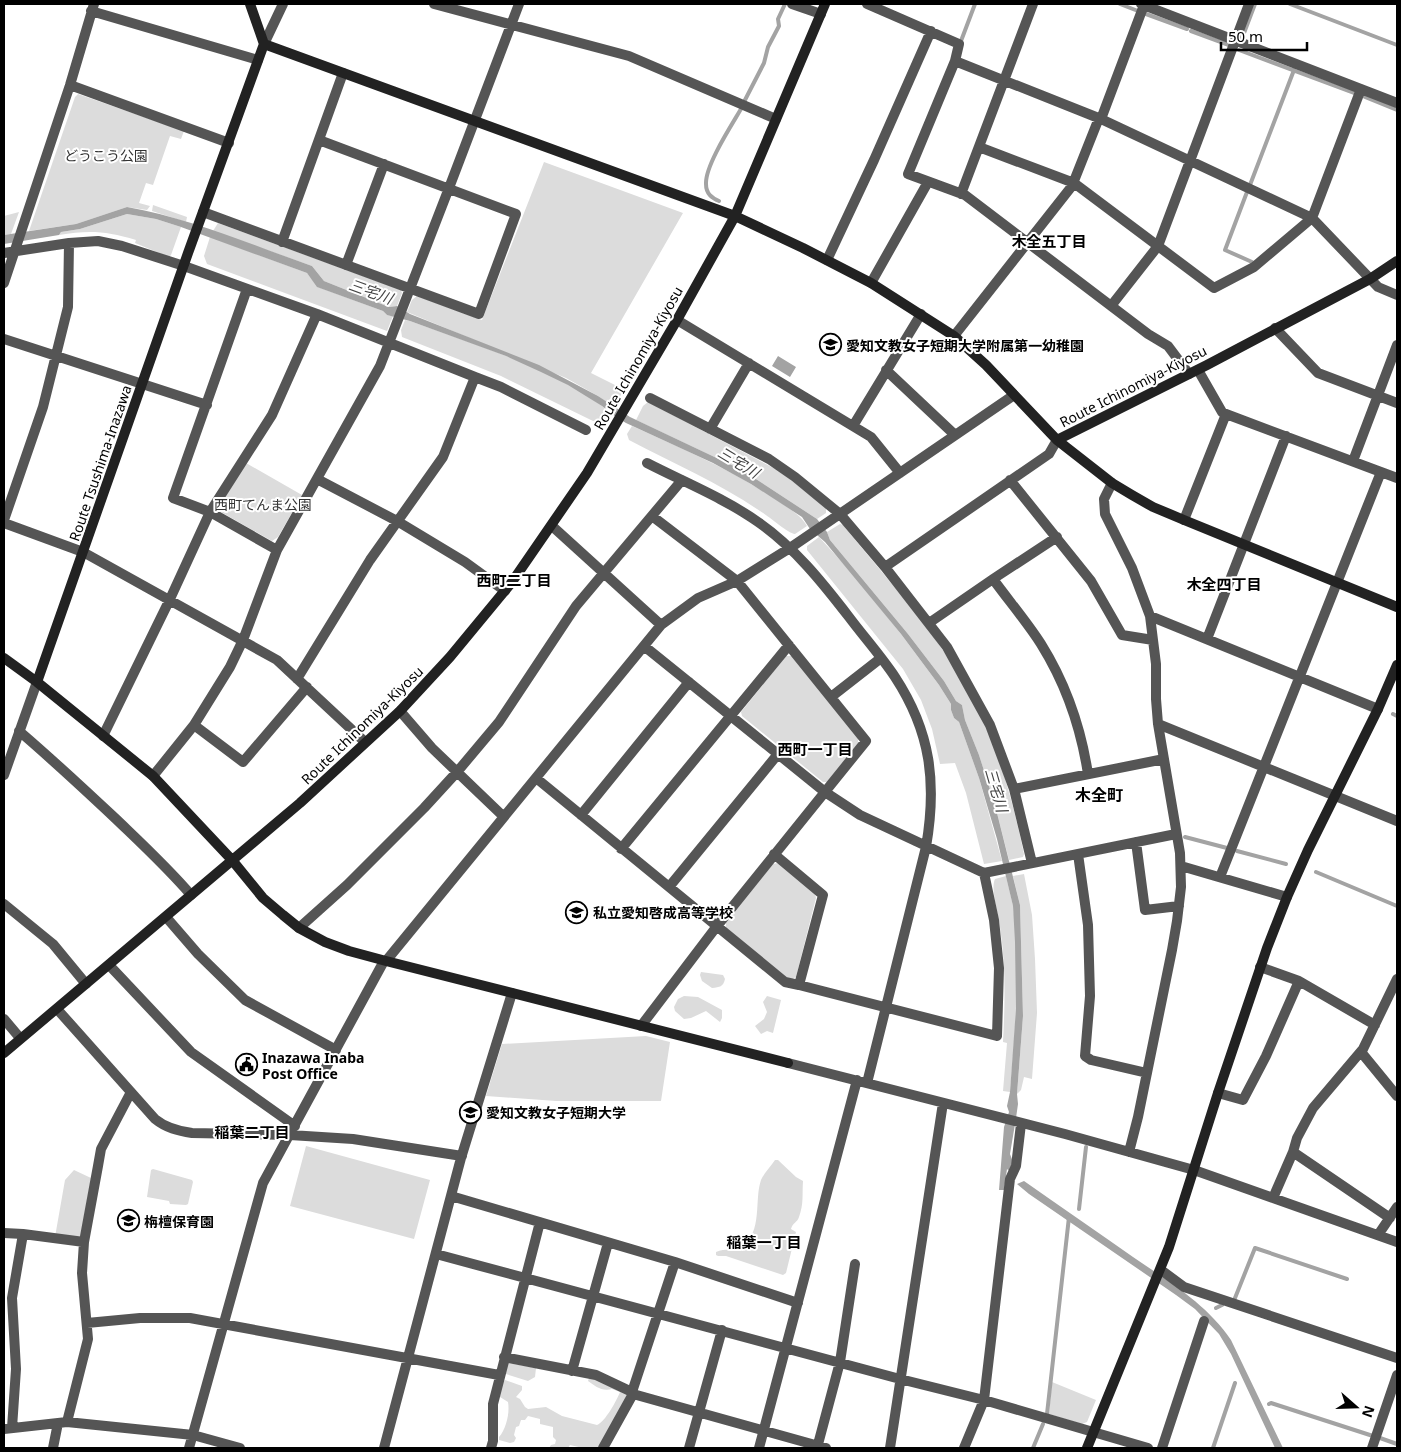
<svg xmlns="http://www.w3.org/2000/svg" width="1401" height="1452" font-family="'Noto Sans','Noto Sans JP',sans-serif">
<rect width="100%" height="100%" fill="#fff"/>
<path fill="#dcdcdc" d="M 78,94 L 184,131 L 181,139 L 170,136 L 153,185 L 146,183 L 139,203 L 150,206 L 147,210 L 127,207 L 76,224 L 29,231 L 75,97 Z
M 544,162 L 683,213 L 591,373 L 621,388 L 622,393 L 614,407 L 598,396 L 566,378 L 407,312 L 412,300 L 417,296 L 482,320 Z
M 153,205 L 187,217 L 186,222 L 152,211 Z
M 19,212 L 11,234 L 4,235 L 4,216 Z
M 127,214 L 156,219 L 181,227 L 171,255 L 169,257 L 135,243 L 136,240 C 106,231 89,230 59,235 L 61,232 L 80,229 Z
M 218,223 L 401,290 L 402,293 L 397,306 L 389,307 L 324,281 L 312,266 L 213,231 Z
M 210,237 L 307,273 L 318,287 L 383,311 L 387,315 L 393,316 L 387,331 L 207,264 L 204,256 Z
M 405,320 L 410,321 C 475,345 558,369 611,413 L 606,422 L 600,420 L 593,421 L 501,376 L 402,337 L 401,330 Z
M 648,402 L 781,472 L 826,508 L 826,513 L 817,519 L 742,470 L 636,420 L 643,406 Z
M 632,426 C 681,448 730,469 775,499 C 787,507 800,514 807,526 L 795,534 C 787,533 769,516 760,511 C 719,483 673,463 629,440 L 627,434 Z
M 246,463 L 302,495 L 278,537 L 272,541 L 221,512 L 219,506 Z
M 840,524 L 843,525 C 889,582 944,640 976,706 C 1000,753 1013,802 1024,854 L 1023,857 L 1009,860 L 995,805 L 979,755 L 965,720 L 962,705 L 956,701 L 944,681 L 908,634 L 830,540 L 827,532 Z
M 819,537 L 852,573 L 901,634 L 939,685 L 951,704 L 951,710 L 954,718 L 959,722 L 979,778 L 1002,861 L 984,864 L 966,793 L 955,763 L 940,764 L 932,729 L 921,700 L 903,669 L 807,550 L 807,546 Z
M 786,656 L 792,656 L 858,738 L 858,743 L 827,782 L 823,782 L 742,716 L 741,712 Z
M 778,863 L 815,894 L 816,898 L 796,977 L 792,979 L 787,978 L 726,928 L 726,922 L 773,864 Z
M 1024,874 L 1032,915 L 1035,959 L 1037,1013 L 1032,1079 L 1024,1077 L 1021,1090 L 1017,1094 L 1023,1016 L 1020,905 L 1013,876 Z
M 1006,876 C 1008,886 1011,896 1013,906 C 1021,967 1015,1031 1010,1092 L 1003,1091 L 1007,1043 L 1003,1042 C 1005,1004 1006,966 1000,927 C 999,915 990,889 995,879 Z
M 701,972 L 723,975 L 725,979 C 723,987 720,987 712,988 L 702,981 L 700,975 Z
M 684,996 L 698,997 L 722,1010 L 722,1018 L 720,1022 L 706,1011 L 691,1018 L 684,1019 L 675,1011 L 674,1007 L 678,999 Z
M 767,996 L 781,1000 L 773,1033 L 767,1031 L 761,1034 L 755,1026 L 764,1019 L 767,1012 L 763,1002 Z
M 646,1036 L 670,1042 L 661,1101 L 556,1101 L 486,1096 L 502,1044 Z
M 306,1146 L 430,1180 L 414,1239 L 290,1206 Z
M 775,1160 L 778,1160 L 796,1177 L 803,1181 C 802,1195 804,1203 799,1217 C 797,1223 793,1222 791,1229 L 796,1232 L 786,1273 L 783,1275 L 726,1256 L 718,1256 L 716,1255 L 716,1252 C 725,1248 735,1251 742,1246 C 763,1232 754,1200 761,1180 C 764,1173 771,1166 775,1160 Z
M 153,1169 L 192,1180 L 193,1182 L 188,1204 L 186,1205 L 170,1204 L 169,1201 L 147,1197 L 151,1170 Z
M 74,1170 L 91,1178 L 80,1240 L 55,1237 L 65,1180 Z
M 508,1363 L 536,1368 L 535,1377 L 528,1381 L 506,1374 L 505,1372 Z
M 589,1378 L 595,1379 L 626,1392 L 628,1398 L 600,1448 L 583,1448 L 570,1445 L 568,1448 L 549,1448 L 551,1445 L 555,1444 L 556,1440 L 553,1437 L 553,1427 L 540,1424 L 540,1419 L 528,1416 L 525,1420 L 521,1420 L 519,1426 L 516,1427 L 514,1435 L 516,1438 L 514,1442 L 510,1443 L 499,1440 L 499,1437 C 506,1429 510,1413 508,1402 L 500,1397 C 501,1391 499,1384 505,1380 L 522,1386 L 522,1390 L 516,1397 L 520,1399 L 525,1407 L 528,1409 L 546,1407 L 562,1416 L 597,1425 C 605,1422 617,1400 620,1392 L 612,1389 C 602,1392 595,1386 588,1381 Z
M 1052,1382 L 1096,1400 L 1087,1422 L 1082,1424 L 1049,1414 Z"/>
<path fill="#a3a3a3" d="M 127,207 C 190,218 252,245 312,266 L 324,281 L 389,307 L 397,306 L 410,314 L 539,365 L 598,396 L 630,417 L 742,470 L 817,519 L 827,532 L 830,540 L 908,634 L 944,681 L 956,701 L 962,705 L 965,720 L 979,755 L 995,805 L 1020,905 L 1023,1016 L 1017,1094 L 1018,1104 L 1016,1118 L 1010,1154 L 1013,1162 L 1009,1171 L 1007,1169 L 1004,1190 L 999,1190 L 1004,1127 L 1009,1112 L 1007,1106 L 1010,1092 L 1016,1008 L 1015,942 L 1013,906 L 997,839 L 979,778 L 959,722 L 954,718 L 951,710 L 951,704 L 939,685 L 901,634 L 825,542 L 810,529 L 802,517 L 751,484 L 713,463 L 626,423 L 616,417 L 602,406 L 568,385 L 541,372 L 506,356 L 410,321 L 387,315 L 383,311 L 317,287 L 307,273 L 181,227 L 156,219 L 127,214 L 80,229 L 61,232 L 59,235 L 4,244 L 4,235 L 76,224 Z
M 778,356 L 796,367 L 790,377 L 772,366 Z
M 1024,1181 C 1060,1206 1097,1232 1133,1257 C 1168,1281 1207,1304 1231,1340 L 1283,1448 L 1275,1448 L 1231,1354 L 1219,1334 L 1195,1309 L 1176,1295 L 1029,1194 L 1017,1184 Z"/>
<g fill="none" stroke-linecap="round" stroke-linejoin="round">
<path stroke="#a3a3a3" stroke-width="4" d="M 1120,4 L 1138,11
M 1290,4 L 1397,45
M 1146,14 L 1187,29
M 1191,31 L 1229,45
M 1244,33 L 1255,4
M 961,41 L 975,4
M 1239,50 L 1354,93
M 1365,97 L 1397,110
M 745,100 L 764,63 L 768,47 L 779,26 L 778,19 L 785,4
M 1250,185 L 1294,70
M 1247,192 L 1225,250 L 1252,262
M 719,201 C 712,198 706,194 706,184 C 705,166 731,126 741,109
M 1393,714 L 1397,716
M 1185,837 L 1227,848
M 1237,851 L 1286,864
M 1316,872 L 1397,906
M 1079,1209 L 1086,1147
M 1235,1298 L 1255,1248 L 1347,1279
M 1216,1308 L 1222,1305
M 1269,1404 L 1271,1403 L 1373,1436
M 1047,1414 L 1069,1217
M 1380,1438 L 1397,1444
M 1033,1448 L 1043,1424
M 1213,1448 L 1235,1383"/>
<path stroke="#555" stroke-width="10" d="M 434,4 L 629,56 L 776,119
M 792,4 L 821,14
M 867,4 L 959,44 L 955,61 L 1101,119 L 1312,218 L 1378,287 L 1397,295
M 1141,4 L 1397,103
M 91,11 L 258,60
M 264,44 L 283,4
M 955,61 L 908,174 L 965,195 L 1148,334 L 1168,346 L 1189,374
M 70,85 L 229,143
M 1101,119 L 1144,5
M 979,147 L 1074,183 L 1214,288 L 1254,267 L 1312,218 L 1361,89
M 961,194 L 1033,4
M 203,212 L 479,314 L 516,214 L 319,140
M 282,242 L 343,73
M 4,253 L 69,243
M 827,260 L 874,160 L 931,31
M 346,265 L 384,164
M 4,283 L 70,85 L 94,4
M 871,283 L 928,182
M 247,289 L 173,498 L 210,512 L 277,550
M 1111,306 L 1158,246 L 1249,4
M 677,320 L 871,437 L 900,473
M 1275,328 L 1318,373 L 1397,403
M 954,336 L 1072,186 L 1099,118
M 4,339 L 207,405
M 886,370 L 955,435
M 650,398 L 769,459 L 795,477 L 840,514 L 885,567 L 947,647 L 990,725 L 1014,789 L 1032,863
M 1226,414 L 1397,478
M 853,426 L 921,314
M 710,429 L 749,363
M 1353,461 L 1397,345
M 647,463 C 684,482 724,498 758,522 C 794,547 822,582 849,617 C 864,637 881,656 895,677 C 931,732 937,783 926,847 L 867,1083
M 317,479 L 397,521 L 465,562 L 505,591
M 1010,480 L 1091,581 L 1122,635 L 1153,640
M 1112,483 L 1104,499 L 1105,514 L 1132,568 L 1150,616
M 4,520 L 43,407 L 68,307 L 69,243 L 98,241 L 122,246 L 184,266 L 317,314 L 475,377 L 501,387 L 586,430
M 1184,520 L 1226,414 L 1222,412 L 1198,370
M 4,523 L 83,552 L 277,660 L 365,742
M 552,526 L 661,625
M 885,567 L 1049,454 L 1057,440
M 993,579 C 1009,601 1027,622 1041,644 C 1066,684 1081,728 1088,774
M 929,623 L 993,579 L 1057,537
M 1207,639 L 1286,436
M 644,646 L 825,792 L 860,815 L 984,873 L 1176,834
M 297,679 L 370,560 L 443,457 L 475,377
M 831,697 L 881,658
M 400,711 L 432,748 L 504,817
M 1158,724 L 1397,821
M 194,725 L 243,762 L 307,687
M 19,731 C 53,760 84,789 116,819 C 142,844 168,868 191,895
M 103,736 L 170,599 L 210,512 L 272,415 L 317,314
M 4,775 L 37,682
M 153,776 L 194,725 L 230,667 L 243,640 L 277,550 L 380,366 L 449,188 L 519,4
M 536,778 L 785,982 L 799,985
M 1014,789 L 1164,759
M 581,815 L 689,682
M 1136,842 L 1145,910 L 1179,906
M 621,849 L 789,645
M 774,854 L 823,895 L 799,985 L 997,1036 L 999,968 L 994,920 L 984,873
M 1078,854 L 1088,925 L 1090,996 L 1085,1056 L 1091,1060 L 1147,1073
M 1181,866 L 1287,897
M 1220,877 L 1381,472
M 669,887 L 778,754
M 4,904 L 53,944 L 86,984
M 166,917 L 198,954 L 245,1000 L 336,1050
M 299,928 L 347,885 L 424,808 L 457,772 L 499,722 L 576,606 L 682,480
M 386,961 L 661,625 L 698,598 L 737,581 L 790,548 L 1014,395
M 109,965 L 191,1052 L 295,1126
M 1299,981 L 1375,1025
M 57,1009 L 155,1119 C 166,1128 178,1131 192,1133 L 290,1135 L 353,1139 L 462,1156
M 4,1019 L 20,1038
M 641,1026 L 717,926 L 866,741 L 737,581 L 652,516
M 1361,1052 L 1397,1096
M 788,1063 L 1065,1134 L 1194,1170 L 1397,1242
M 1218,1093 L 1243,1100 L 1266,1056 L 1299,981 L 1260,967
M 1129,1152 L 1138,1117 L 1172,950 L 1177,921 L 1181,887 L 1180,853 L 1158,724 L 1156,699 L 1156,664 L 1150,616 L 1378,709
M 1293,1152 L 1390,1218
M 451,1196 L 675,1262 L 798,1303
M 1273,1198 L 1293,1152 L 1297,1138 L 1313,1108 L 1363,1049 L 1397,979
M 4,1233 L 23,1234
M 1378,1235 L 1397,1207
M 436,1254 L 900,1379 L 984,1400 L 1148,1448
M 1161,1270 L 1184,1287 L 1397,1358
M 87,1323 L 140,1318 L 190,1318 L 499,1375
M 504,1357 L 596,1375 L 632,1392 L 633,1394 L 826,1448
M 572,1371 L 608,1243
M 632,1392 L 675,1262
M 67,1422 L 88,1339 L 82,1273 L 84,1242 L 98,1166 L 101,1149 L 131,1092
M 12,1428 L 16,1369 L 12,1298 L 23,1234 L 84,1242
M 4,1429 L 67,1422 L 193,1435 L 240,1448
M 53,1448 L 58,1423
M 189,1448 L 263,1183 L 384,961
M 384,1448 L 461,1158 L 512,993
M 491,1448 L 493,1441 L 493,1404 L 540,1222
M 603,1448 L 633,1394
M 689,1448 L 722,1330
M 759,1448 L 857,1080
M 817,1448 L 840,1362 L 855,1264
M 890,1448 L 943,1103
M 964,1448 L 984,1400 L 1010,1179 L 1016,1166 L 1021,1124
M 1162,1448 L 1204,1321
M 1372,1448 L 1397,1375"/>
<path stroke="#222" stroke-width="10" d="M 264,44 L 735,216 L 803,248 L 871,283 L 954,336 L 986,365 L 1057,440 L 1112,483 L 1132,495 L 1153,507 L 1184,520 L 1397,607
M 1057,440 L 1207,365 L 1370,279 L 1397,261
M 4,658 L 37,682 L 153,776 L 232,860 L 263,898 L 283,915 L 299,928 L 325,942 L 349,951 L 386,961 L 788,1063
M 37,682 L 188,253 L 264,44 L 250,4
M 4,1053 L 300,803 L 400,711 L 450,657 L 512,582 L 587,473 L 677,320 L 735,216 L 825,4
M 1087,1448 L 1169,1247 L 1218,1093 L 1267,948 L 1287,897 L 1308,850 L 1378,709 L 1397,665"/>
</g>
<defs>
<symbol id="school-ring" viewBox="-11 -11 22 22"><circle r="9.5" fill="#fff" stroke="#000" stroke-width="1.5"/><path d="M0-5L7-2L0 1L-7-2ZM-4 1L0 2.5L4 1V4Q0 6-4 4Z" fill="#000"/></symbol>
<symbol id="civic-ring" viewBox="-11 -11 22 22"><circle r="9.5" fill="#fff" stroke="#000" stroke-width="1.5"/><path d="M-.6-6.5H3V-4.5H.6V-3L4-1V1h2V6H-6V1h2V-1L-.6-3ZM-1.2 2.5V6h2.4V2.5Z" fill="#000"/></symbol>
<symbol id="university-ring" viewBox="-11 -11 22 22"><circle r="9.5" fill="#fff" stroke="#000" stroke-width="1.5"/><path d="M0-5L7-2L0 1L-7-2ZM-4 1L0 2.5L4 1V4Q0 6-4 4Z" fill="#000"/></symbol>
</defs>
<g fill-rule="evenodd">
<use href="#school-ring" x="818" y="332" width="25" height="25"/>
<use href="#school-ring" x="564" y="900" width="25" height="25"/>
<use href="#civic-ring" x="234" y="1052" width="25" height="25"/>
<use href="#university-ring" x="458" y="1100" width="25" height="25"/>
<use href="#school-ring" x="116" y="1208" width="25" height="25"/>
</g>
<g text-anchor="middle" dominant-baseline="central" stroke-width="4" stroke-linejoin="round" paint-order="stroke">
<g font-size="14" fill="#333" stroke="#fff">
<text x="106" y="155">どうこう公園</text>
<text x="263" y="504">西町てんま公園</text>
</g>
<g font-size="14" font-weight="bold" fill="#000" stroke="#fff" text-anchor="start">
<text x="846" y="345">愛知文教女子短期大学附属第一幼稚園</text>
<text x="593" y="912">私立愛知啓成高等学校</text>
<text x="262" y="1057">Inazawa Inaba<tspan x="262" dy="16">Post Office</tspan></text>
<text x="486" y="1112">愛知文教女子短期大学</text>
<text x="144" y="1221">栴檀保育園</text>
</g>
<g font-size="14" fill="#000" stroke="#fff">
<text transform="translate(638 358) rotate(-60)">Route Ichinomiya-Kiyosu</text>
<text transform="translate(1133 386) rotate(-27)">Route Ichinomiya-Kiyosu</text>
<text transform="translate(100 463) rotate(-71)">Route Tsushima-Inazawa</text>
<text transform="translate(362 725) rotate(-44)">Route Ichinomiya-Kiyosu</text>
</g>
<g font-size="15" font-weight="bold" fill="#000" stroke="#fff">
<text x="1049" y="241">木全五丁目</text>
<text x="514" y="580">西町二丁目</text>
<text x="1224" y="584">木全四丁目</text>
<text x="815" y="749">西町一丁目</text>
<text x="252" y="1132">稲葉二丁目</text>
<text x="764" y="1242">稲葉一丁目</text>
</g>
<g font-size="15" font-style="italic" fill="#444" stroke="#fff">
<text transform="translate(371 291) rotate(20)">三宅川</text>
<text transform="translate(739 462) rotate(31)">三宅川</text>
<text transform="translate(997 790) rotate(74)">三宅川</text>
</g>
<g font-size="16" font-weight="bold" fill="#000" stroke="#fff">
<text x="1099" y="795">木全町</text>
</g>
</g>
<rect width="1401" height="1452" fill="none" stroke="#000000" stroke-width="10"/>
<g transform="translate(1356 1407) rotate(110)" stroke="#ffffff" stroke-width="4" paint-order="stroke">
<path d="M0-4L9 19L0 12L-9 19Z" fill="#000000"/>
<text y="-8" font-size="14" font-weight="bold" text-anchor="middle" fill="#000000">N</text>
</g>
<path d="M1221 42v8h86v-8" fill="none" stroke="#000000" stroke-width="2.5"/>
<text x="1228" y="42" font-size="15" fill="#000000" stroke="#ffffff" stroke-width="4" paint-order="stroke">50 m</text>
</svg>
